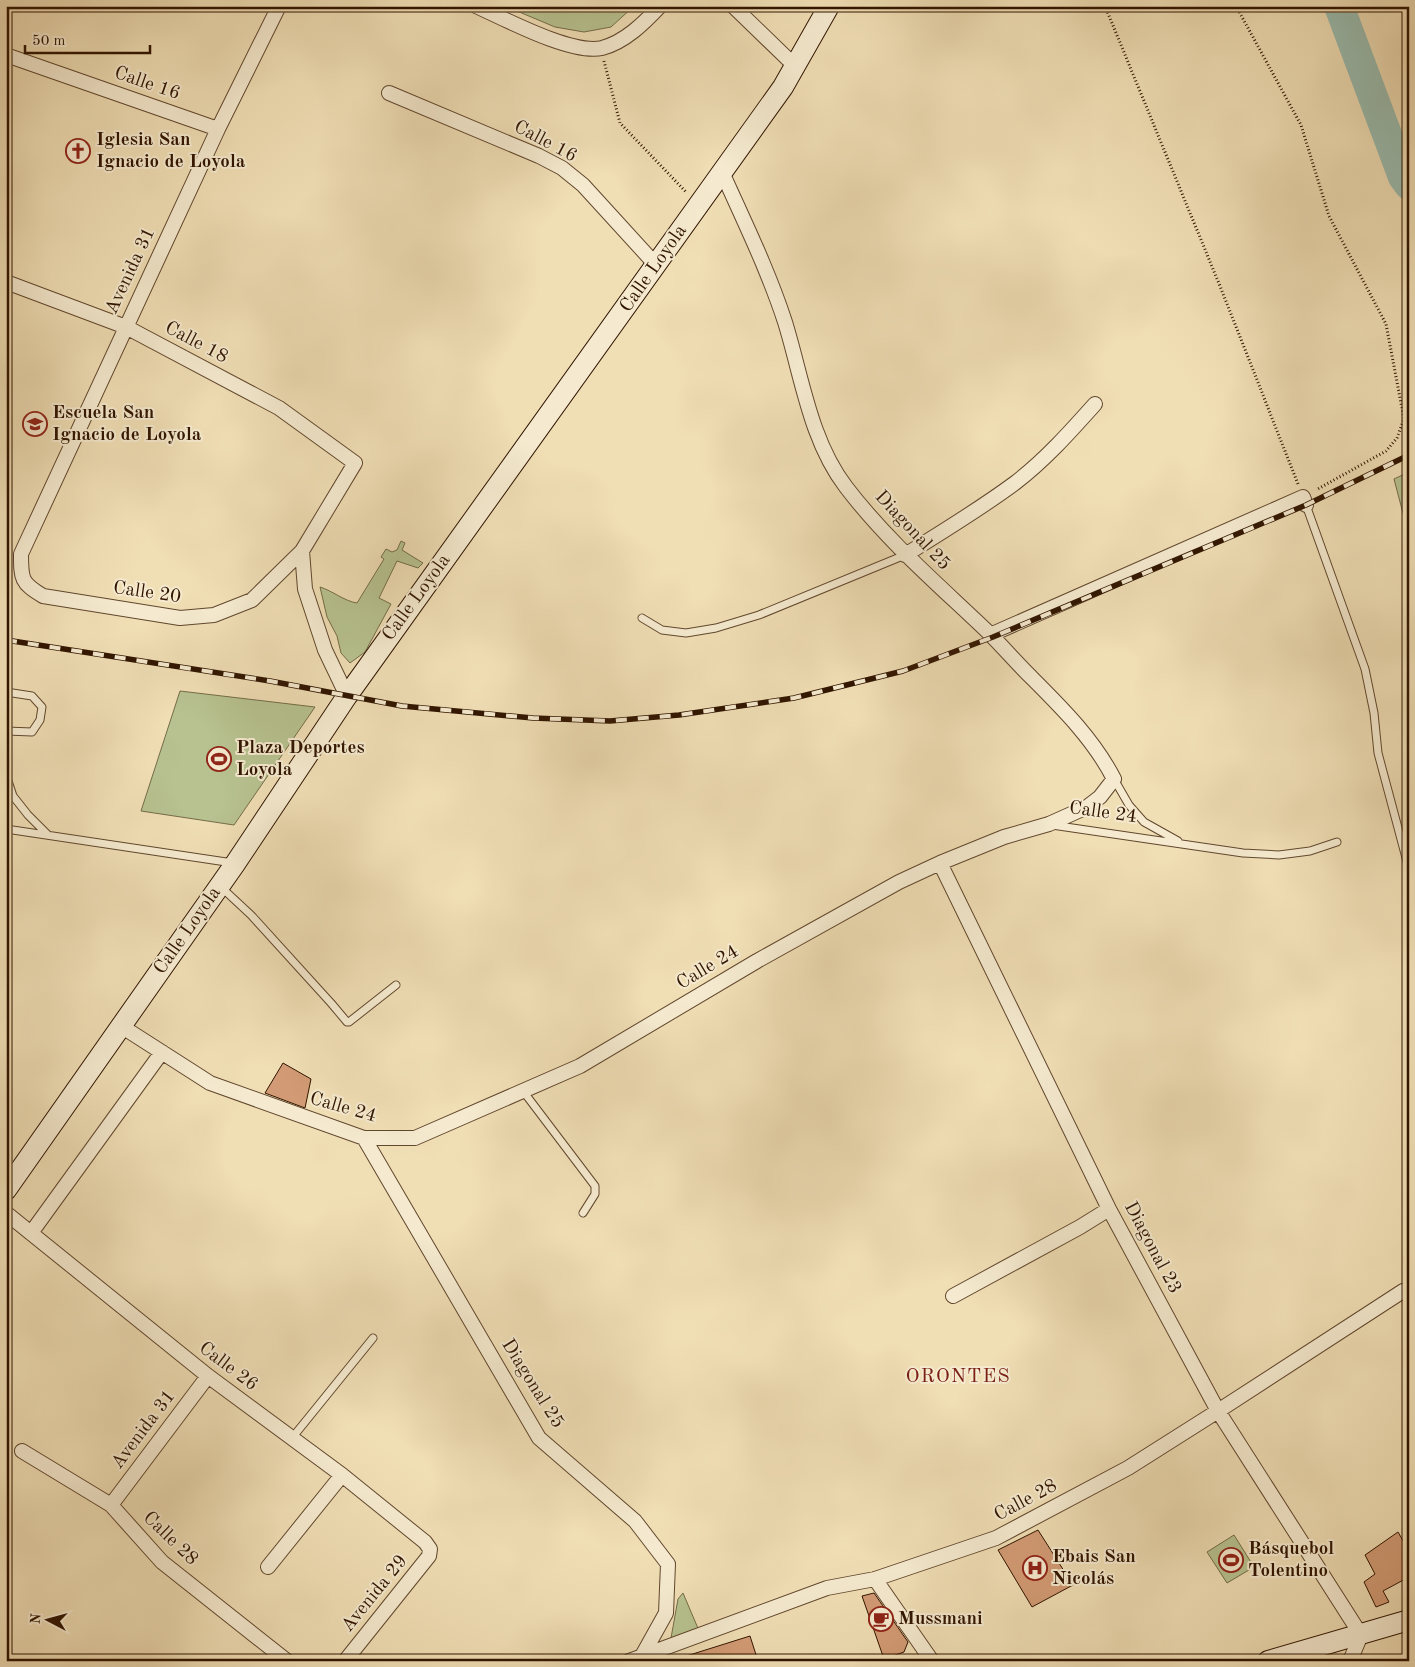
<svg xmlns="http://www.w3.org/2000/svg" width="1415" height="1667" font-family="'Old Standard TT',serif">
<rect width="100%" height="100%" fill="#f0deb5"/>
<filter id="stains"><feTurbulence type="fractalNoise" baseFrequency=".004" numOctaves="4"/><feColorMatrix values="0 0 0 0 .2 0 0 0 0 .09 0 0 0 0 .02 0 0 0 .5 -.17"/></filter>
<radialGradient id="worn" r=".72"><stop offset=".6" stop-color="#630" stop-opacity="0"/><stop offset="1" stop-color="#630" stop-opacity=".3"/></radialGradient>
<path fill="#b7c290" stroke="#746c48" d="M 505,6 L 634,6 L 611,27 L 584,32 L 555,27 Z
M 1409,472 L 1409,536 L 1394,479 Z
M 401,541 L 405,543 L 402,550 L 423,563 L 418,568 L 397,561 L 379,598 L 391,604 L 365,652 L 350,663 L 341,653 L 337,636 L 327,617 L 320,587 C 333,591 344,601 357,603 L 384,559 L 381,557 L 386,549 L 392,552 L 397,550 Z
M 180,691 L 315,707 L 234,825 L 141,811 Z
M 1234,1535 L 1254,1567 L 1227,1583 L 1207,1552 Z
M 683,1593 L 700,1633 L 671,1638 L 678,1599 Z"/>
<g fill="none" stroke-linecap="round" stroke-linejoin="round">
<path stroke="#9abcaf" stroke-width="30" d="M 1339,6 L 1403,177 L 1409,185"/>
</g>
<path fill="#d29b75" stroke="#311500" d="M 283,1063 L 311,1079 L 305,1108 L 265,1093 Z
M 1038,1530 L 1073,1585 L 1032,1607 L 998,1550 Z
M 1398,1532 L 1409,1551 L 1409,1577 L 1383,1591 L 1389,1602 L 1376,1607 L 1364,1582 L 1375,1574 L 1365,1555 Z
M 874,1593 L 908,1642 L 904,1652 L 884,1659 L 862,1596 Z
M 750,1636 L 758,1661 L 681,1661 L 680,1658 Z"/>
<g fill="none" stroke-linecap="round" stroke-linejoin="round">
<defs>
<path id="lane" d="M 1306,505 L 1365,669 L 1374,713 L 1378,753 L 1409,869
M 642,618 L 662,630 L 686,633 L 716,628 L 759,615 L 905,555
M 6,692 L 32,696 L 42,707 L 40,720 L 32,732 L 6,731
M 6,775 L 13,796 L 28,815 L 48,835
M 1114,779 L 1129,805 L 1144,822 L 1178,841
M 1052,825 L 1243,853 L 1279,855 L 1310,851 L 1337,842
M 6,829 L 233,863
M 222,888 L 251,915 L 331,1003 L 347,1022 L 349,1022 L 396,985
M 523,1091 L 595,1186 L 595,1194 L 583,1213
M 292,1438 L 373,1338"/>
<path id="street" d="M 279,6 L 218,129 L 21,554 C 21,579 21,583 43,596 L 180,618 L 214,615 L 252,600 L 302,551 L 305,589 L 325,650 L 347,696
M 476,6 C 505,19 572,55 602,48 C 625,42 644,23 660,6
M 733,6 L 796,67
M 6,55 L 218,129
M 389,93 L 539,156 L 562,168 L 583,185 L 656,265
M 6,282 L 126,327 L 279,408 L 355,463 L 302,551
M 905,555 C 942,532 980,509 1015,483 C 1045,460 1070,432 1095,404
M 990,635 L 1303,497 L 1306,505
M 940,863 L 1109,1209 L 1218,1411 L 1361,1635 L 1350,1661
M 121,1026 L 210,1083 L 364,1138 L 415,1138 L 580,1066 L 757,961 L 899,882 L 940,863 L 1004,837 L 1049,824 L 1087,807 L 1100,797 L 1114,779 C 1093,738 1060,706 1028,674 C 1015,661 1002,646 989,633 C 940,586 888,542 846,487 C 810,440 802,377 785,322 C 768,270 744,221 722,172
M 364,1138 L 539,1438 L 635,1521 L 668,1564 L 666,1613 L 642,1656
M 6,1213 L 208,1376 L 342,1475 L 425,1542 L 430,1549 L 429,1556 L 345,1661
M 31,1233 L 162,1052
M 953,1296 L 1080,1227 L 1109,1209
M 22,1451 L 111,1505 L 162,1562 L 287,1661
M 111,1505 L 208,1376
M 268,1567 L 342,1475
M 875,1579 L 932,1661
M 629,1661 L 827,1588 L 875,1579 L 996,1538 L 1128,1468 L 1218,1411 L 1403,1291"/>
<path id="secondary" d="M 6,1190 L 235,864 L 347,696 L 783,87 L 829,6
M 1268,1661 L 1409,1620"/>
</defs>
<use href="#lane" stroke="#61472d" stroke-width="9"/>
<use href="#street" stroke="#61472d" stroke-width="16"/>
<use href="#secondary" stroke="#311500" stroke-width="22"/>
<path stroke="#311500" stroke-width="3" stroke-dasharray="1 2.5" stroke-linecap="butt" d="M 1105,6 L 1220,286 L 1298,484
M 1236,6 L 1301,125 L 1329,216 L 1386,324 L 1404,419 L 1397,438 L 1386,451 L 1316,490
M 604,61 L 620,123 L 687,193
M 1404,418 L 1409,409"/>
<use href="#lane" stroke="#f5eacf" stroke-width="7"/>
<use href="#street" stroke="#f5eacf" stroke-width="14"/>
<use href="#secondary" stroke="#f5eacf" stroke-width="20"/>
<defs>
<path id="rail" d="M 6,640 L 270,681 L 402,706 L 533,718 L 610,721 L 679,715 L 794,698 L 903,671 L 993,637 L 1306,505 L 1409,455"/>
</defs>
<use href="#rail" stroke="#311500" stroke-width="5.5"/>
<use href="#rail" stroke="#f5eacf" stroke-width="4" stroke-dasharray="11" stroke-linecap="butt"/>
</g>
<defs>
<symbol id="church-ring" viewBox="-11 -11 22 22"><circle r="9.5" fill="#f5eacf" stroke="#8f2418" stroke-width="1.5"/><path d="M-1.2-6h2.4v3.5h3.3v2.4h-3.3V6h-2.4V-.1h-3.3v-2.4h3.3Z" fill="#8f2418"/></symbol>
<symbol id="school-ring" viewBox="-11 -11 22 22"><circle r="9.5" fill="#f5eacf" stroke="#8f2418" stroke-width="1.5"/><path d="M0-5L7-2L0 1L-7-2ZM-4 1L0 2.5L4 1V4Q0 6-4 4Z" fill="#8f2418"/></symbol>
<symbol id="stadium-ring" viewBox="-11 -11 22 22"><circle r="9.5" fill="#f5eacf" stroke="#8f2418" stroke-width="1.5"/><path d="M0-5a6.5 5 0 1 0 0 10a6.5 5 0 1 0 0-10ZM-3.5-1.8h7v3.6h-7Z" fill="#8f2418"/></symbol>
<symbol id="hospital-ring" viewBox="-11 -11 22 22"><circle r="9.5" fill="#f5eacf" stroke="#8f2418" stroke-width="1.5"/><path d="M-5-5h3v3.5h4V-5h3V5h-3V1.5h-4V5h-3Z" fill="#8f2418"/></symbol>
<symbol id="cafe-ring" viewBox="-11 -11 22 22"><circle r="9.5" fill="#f5eacf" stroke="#8f2418" stroke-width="1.5"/><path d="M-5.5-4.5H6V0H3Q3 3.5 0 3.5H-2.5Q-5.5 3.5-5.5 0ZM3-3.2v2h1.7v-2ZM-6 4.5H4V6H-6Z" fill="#8f2418"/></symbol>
</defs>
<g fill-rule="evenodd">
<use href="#church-ring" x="64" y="137" width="28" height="28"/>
<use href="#school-ring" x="21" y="410" width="28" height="28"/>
<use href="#stadium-ring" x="205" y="745" width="28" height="28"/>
<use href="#stadium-ring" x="1217" y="1546" width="28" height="28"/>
<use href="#hospital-ring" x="1021" y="1554" width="28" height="28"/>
<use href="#cafe-ring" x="867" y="1605" width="28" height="28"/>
</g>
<g text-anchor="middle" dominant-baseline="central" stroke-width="4" stroke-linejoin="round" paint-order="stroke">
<g font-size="19" fill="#311500" stroke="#f5eacf">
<text transform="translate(147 84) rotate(19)">Calle 16</text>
<text transform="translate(545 142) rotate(28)">Calle 16</text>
<text transform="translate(654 269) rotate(-55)">Calle Loyola</text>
<text transform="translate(131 271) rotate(-65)">Avenida 31</text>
<text transform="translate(196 343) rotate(28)">Calle 18</text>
<text transform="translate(912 531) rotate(47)">Diagonal 25</text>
<text transform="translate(147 593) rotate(8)">Calle 20</text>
<text transform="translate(417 598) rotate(-54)">Calle Loyola</text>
<text transform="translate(1103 813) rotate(8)">Calle 24</text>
<text transform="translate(188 931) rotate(-55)">Calle Loyola</text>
<text transform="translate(708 968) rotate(-31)">Calle 24</text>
<text transform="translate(343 1108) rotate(16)">Calle 24</text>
<text transform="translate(1152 1248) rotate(62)">Diagonal 23</text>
<text transform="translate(228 1367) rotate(37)">Calle 26</text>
<text transform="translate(532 1384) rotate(58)">Diagonal 25</text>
<text transform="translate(144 1430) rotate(-53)">Avenida 31</text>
<text transform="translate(1026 1501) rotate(-28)">Calle 28</text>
<text transform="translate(170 1539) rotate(44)">Calle 28</text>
<text transform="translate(375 1594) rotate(-51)">Avenida 29</text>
</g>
<g font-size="19" font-weight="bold" fill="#311500" stroke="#f5eacf" text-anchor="start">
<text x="96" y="140">Iglesia San<tspan x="96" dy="22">Ignacio de Loyola</tspan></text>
<text x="52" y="413">Escuela San<tspan x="52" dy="22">Ignacio de Loyola</tspan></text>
<text x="236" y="748">Plaza Deportes<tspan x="236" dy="22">Loyola</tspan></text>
<text x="1248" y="1549">Básquebol<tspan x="1248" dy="22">Tolentino</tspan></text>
<text x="1052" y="1557">Ebais San<tspan x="1052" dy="22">Nicolás</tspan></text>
<text x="898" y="1619">Mussmani</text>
</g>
<g font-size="20" letter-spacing="1" fill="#7a1f14" stroke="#f5eacf">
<text x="958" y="1377">ORONTES</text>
</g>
</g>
<rect width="1415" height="1667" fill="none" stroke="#f0deb5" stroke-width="25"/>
<rect x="8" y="8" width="1400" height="1652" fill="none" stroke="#311500" stroke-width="2.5"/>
<rect x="12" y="12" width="1390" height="1642" fill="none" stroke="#311500"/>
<g transform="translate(48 1620) rotate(276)" stroke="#f5eacf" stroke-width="4" paint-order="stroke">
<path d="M0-4L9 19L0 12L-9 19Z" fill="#311500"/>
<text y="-8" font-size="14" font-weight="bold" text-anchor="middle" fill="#311500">N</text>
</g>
<path d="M25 45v8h125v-8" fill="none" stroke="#311500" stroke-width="2.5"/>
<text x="32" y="45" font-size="15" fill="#311500" stroke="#f5eacf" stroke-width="4" paint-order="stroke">50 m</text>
<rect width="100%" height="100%" filter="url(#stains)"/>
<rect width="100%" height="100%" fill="url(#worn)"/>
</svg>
